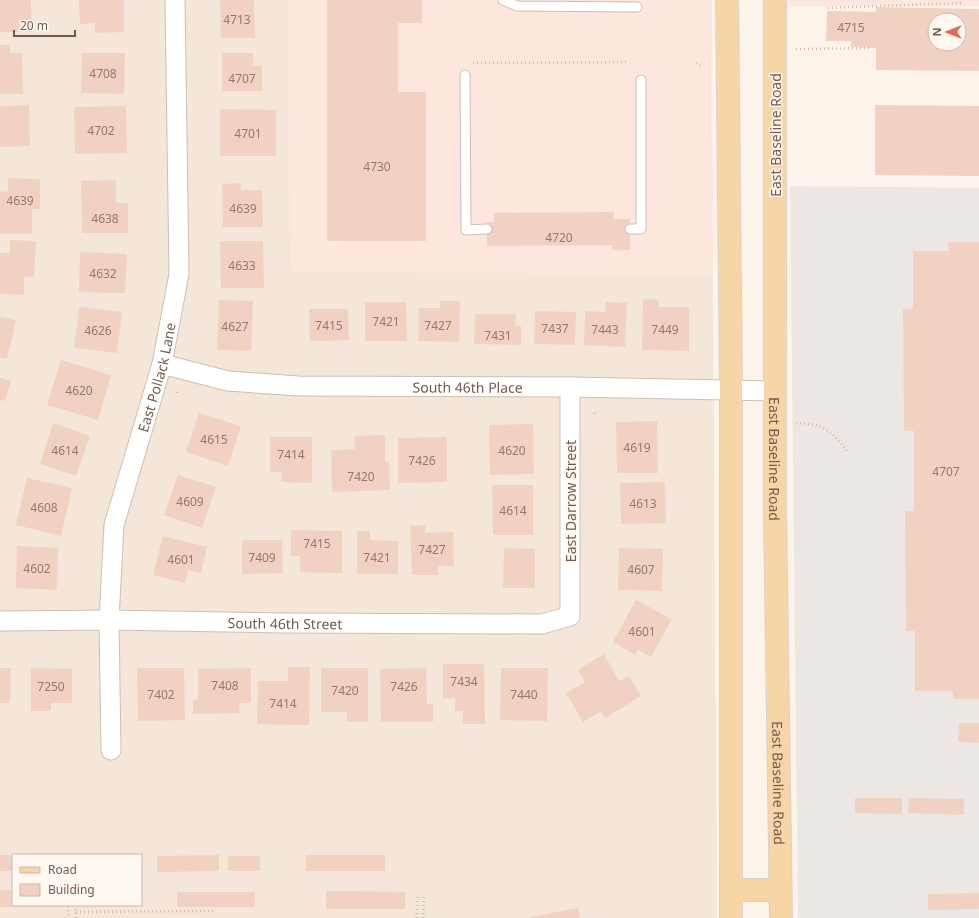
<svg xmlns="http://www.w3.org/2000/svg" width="979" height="918" font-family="'Noto Sans',sans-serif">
<rect width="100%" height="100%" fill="#fcf4ea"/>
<path fill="#f4e6d9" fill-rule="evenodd" d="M 0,0 L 288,0 L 291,271 L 713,275 L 717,918 L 0,918 ZM 13,855 L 141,855 L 141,905 L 13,905 Z"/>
<path fill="#fce6de" d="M 288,0 L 712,0 L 713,275 L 290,271 Z
M 790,0 L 979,0 L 979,6 L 790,6 Z"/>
<path fill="#ede7e3" d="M 790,186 L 979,188 L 979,918 L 798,918 Z"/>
<path fill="#f1d2c2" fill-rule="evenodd" d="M 0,0 L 31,0 L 32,32 L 0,32 Z
M 79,0 L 124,0 L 124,32 L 95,33 L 95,23 L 80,24 Z
M 220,0 L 254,0 L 255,38 L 221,38 Z
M 327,0 L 422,0 L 422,23 L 398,23 L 398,92 L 426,92 L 426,241 L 327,241 Z
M 876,7 L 979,9 L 979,71 L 876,70 L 876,48 L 851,47 L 851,41 L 826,41 L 827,11 L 876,12 ZM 935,20 L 959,20 L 959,44 L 935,44 Z
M 0,45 L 10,45 L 10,53 L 22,53 L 23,94 L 0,94 Z
M 82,53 L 125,53 L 124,94 L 81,93 Z
M 222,53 L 253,53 L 253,66 L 262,66 L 262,91 L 222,91 Z
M 29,105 L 30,146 L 0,147 L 0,106 Z
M 875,105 L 979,106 L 979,176 L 875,175 Z
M 126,106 L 127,153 L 75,154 L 74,107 Z
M 220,109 L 276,110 L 276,156 L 220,156 Z
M 8,178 L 40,179 L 40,209 L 32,209 L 32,234 L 0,234 L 0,192 L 8,191 Z
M 116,180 L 116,203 L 128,203 L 128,233 L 82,233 L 81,181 Z
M 241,183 L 241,190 L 262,190 L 263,227 L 223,227 L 222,184 Z
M 614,212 L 614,219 L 630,219 L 630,250 L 612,250 L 612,245 L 487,246 L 487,222 L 494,222 L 494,213 Z
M 10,240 L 36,241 L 34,277 L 24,276 L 24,295 L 0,294 L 0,253 L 10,253 Z
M 220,241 L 263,241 L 264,288 L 221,288 Z
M 948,242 L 979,242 L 979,699 L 953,699 L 953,691 L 915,691 L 915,631 L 906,631 L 905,511 L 914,511 L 914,431 L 904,431 L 903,309 L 913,309 L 913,251 L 949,251 Z
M 80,252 L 127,254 L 125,293 L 79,292 Z
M 643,299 L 659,300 L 659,307 L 689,307 L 689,351 L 642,350 Z
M 219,300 L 253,301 L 251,351 L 217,350 Z
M 440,301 L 460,301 L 459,342 L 418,341 L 419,308 L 440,308 Z
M 365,302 L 406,302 L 407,341 L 365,341 Z
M 606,302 L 627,303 L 625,347 L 584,345 L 585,311 L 605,312 Z
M 79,307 L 122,312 L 117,353 L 74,348 Z
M 309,309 L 348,309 L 349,340 L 310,341 Z
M 535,311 L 576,312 L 575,345 L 534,344 Z
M 475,314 L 516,314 L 515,326 L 521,326 L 521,345 L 474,344 Z
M 0,317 L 16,320 L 7,359 L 0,357 Z
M 61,360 L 111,375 L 98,420 L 47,405 Z
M 0,378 L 11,381 L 5,401 L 0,400 Z
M 199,413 L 241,426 L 228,466 L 186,452 Z
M 657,421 L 658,473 L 617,473 L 616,422 Z
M 53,423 L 90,436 L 76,476 L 40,464 Z
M 533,424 L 534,474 L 490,475 L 489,425 Z
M 385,435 L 385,462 L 389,462 L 390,490 L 332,492 L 331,450 L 355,449 L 354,436 Z
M 270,437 L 312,437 L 312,483 L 281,482 L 282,472 L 270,472 Z
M 447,437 L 447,482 L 398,483 L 398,438 Z
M 178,475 L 216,487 L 202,528 L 164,515 Z
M 27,478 L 72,488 L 61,536 L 16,525 Z
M 665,482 L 666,523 L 621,524 L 620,483 Z
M 492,485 L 533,485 L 533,535 L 493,535 Z
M 425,525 L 425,533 L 453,532 L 454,566 L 438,566 L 438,575 L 412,575 L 410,526 Z
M 291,530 L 342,531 L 342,573 L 300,572 L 300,556 L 291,556 Z
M 357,531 L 370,531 L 370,540 L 398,541 L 398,574 L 357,574 Z
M 163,536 L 207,547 L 201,573 L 188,570 L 185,583 L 153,575 Z
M 242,540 L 282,540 L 283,573 L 242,574 Z
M 17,546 L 58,548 L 57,590 L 16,588 Z
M 504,548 L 535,549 L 535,588 L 503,588 Z
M 619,548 L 663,549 L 662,591 L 618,590 Z
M 636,600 L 672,619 L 651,657 L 638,650 L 635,655 L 613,642 Z
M 604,654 L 619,681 L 629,676 L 641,696 L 605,718 L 601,711 L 583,722 L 566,693 L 585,682 L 578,670 Z
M 443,664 L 484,664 L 485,724 L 463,724 L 463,711 L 455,711 L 455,698 L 443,699 Z
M 288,667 L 310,667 L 309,725 L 257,724 L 258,681 L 288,681 Z
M 0,668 L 11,668 L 10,703 L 0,703 Z
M 31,668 L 72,669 L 72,703 L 51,703 L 51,711 L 31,711 Z
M 137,668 L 184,668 L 185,720 L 138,721 Z
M 251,668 L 251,703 L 239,703 L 240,713 L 193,714 L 193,700 L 198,700 L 198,669 Z
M 321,668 L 368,668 L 368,722 L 347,722 L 347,712 L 321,712 Z
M 426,668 L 427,704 L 433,704 L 433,722 L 381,722 L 380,669 Z
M 501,668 L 548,668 L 547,721 L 500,720 Z
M 959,723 L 979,723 L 979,743 L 958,742 Z
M 855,798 L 902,798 L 902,814 L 855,813 Z
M 909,798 L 964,799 L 964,815 L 908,813 Z
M 0,855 L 13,855 L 13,871 L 0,871 Z
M 219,855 L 219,871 L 157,872 L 157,856 Z
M 306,855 L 385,855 L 385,871 L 306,871 Z
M 228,856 L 260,856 L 260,871 L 228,871 Z
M 0,890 L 13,890 L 13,905 L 52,905 L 52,907 L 0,907 Z
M 326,891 L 405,892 L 405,909 L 326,909 Z
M 177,892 L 255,892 L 255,907 L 177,907 Z
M 979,893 L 979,909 L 928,910 L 928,894 Z
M 578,908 L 580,918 L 531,918 L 531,917 Z"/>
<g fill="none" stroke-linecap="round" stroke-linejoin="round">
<defs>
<path id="lane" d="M 503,0 L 517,6 L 637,7
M 465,75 L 466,230 L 487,229
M 630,229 L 641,229 L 641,80"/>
<g id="street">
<path id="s1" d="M 162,364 L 228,381 L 298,386 L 570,387 L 775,391"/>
<path id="s2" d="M 0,621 L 109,620 L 284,623 L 542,624 L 570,616 L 570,387"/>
<path id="s3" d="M 111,750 L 109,620 L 114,525 L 162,364 L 179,274 L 175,0"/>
</g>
<g id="primary">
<path d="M 727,0 L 731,390 L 731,918"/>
<path id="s4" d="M 775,0 L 775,513 L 781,918"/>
<path d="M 731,890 L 780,890"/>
</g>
</defs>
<use href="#lane" stroke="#d0beb2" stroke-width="11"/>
<use href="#street" stroke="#d0beb2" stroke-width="21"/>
<use href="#primary" stroke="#d9d1cd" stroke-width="24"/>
<path stroke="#d6b5a5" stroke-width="2.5" stroke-dasharray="1 3" stroke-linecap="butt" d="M 828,8 L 961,3 L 961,0
M 796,49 L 872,48
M 473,63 L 626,62
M 696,63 L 702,67
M 177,392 L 178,395
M 594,413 L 596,414
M 796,423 C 824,424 829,429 847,451
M 75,905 L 76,918
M 76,912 L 214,911
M 65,918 L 68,915 L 68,905
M 417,918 L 418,896
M 423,918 L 424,896"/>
<use href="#lane" stroke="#fff" stroke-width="9"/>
<use href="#street" stroke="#fff" stroke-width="19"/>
<use href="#primary" stroke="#f7d5a6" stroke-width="22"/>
</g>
<g text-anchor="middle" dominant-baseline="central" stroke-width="3" stroke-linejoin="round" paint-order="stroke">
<g font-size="12" fill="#95786b">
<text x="237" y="19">4713</text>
<text x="851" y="27">4715</text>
<text x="103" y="73">4708</text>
<text x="242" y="78">4707</text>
<text x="101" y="130">4702</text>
<text x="248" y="133">4701</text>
<text x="377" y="166">4730</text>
<text x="20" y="200">4639</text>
<text x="243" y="208">4639</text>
<text x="105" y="218">4638</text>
<text x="559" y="237">4720</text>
<text x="242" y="265">4633</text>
<text x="103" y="273">4632</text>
<text x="386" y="321">7421</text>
<text x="329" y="325">7415</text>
<text x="438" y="325">7427</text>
<text x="235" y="326">4627</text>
<text x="555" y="328">7437</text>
<text x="605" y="329">7443</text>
<text x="665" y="329">7449</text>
<text x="98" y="330">4626</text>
<text x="498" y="335">7431</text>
<text x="79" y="390">4620</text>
<text x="214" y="439">4615</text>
<text x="637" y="447">4619</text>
<text x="65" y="450">4614</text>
<text x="512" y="450">4620</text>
<text x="291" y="454">7414</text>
<text x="422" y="460">7426</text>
<text x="946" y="471">4707</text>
<text x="361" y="476">7420</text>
<text x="190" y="501">4609</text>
<text x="643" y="503">4613</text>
<text x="44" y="507">4608</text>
<text x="513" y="510">4614</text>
<text x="317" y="543">7415</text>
<text x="432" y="549">7427</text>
<text x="262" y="557">7409</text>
<text x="377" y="557">7421</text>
<text x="181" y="559">4601</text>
<text x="37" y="568">4602</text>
<text x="641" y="569">4607</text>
<text x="642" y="631">4601</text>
<text x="464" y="681">7434</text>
<text x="225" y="685">7408</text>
<text x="51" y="686">7250</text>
<text x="404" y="686">7426</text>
<text x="345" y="690">7420</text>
<text x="161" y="694">7402</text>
<text x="524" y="694">7440</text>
<text x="283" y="703">7414</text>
</g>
<g font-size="14" fill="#765a4e" stroke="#fef8f1">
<text transform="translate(775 135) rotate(-90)">East Baseline Road</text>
<text stroke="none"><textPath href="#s3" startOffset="379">East Pollack Lane</textPath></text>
<text stroke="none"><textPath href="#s1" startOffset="308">South 46th Place</textPath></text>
<text stroke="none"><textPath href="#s4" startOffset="459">East Baseline Road</textPath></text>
<text transform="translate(570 501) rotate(-90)">East Darrow Street</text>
<text stroke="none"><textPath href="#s2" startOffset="285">South 46th Street</textPath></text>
<text stroke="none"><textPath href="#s4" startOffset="783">East Baseline Road</textPath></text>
</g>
</g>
<rect x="12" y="854" width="130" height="52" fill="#fef8f1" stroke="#c8b9b0"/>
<rect x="20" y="867" width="20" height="6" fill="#f7d5a6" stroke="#c8b9b0"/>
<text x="48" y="874" font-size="12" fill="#765a4e">Road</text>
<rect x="20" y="884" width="20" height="12" fill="#f1d2c2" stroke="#c8b9b0"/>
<text x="48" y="894" font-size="12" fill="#765a4e">Building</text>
<g transform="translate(947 32) rotate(270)"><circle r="19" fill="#fef8f1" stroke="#c8b9b0"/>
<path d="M0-3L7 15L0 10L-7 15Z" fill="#e16c54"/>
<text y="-6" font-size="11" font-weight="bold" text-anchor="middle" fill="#765a4e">N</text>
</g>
<path d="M14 30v6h61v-6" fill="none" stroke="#765a4e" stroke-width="2"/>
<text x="20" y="30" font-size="12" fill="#765a4e" stroke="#fef8f1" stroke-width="3" paint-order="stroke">20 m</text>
</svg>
